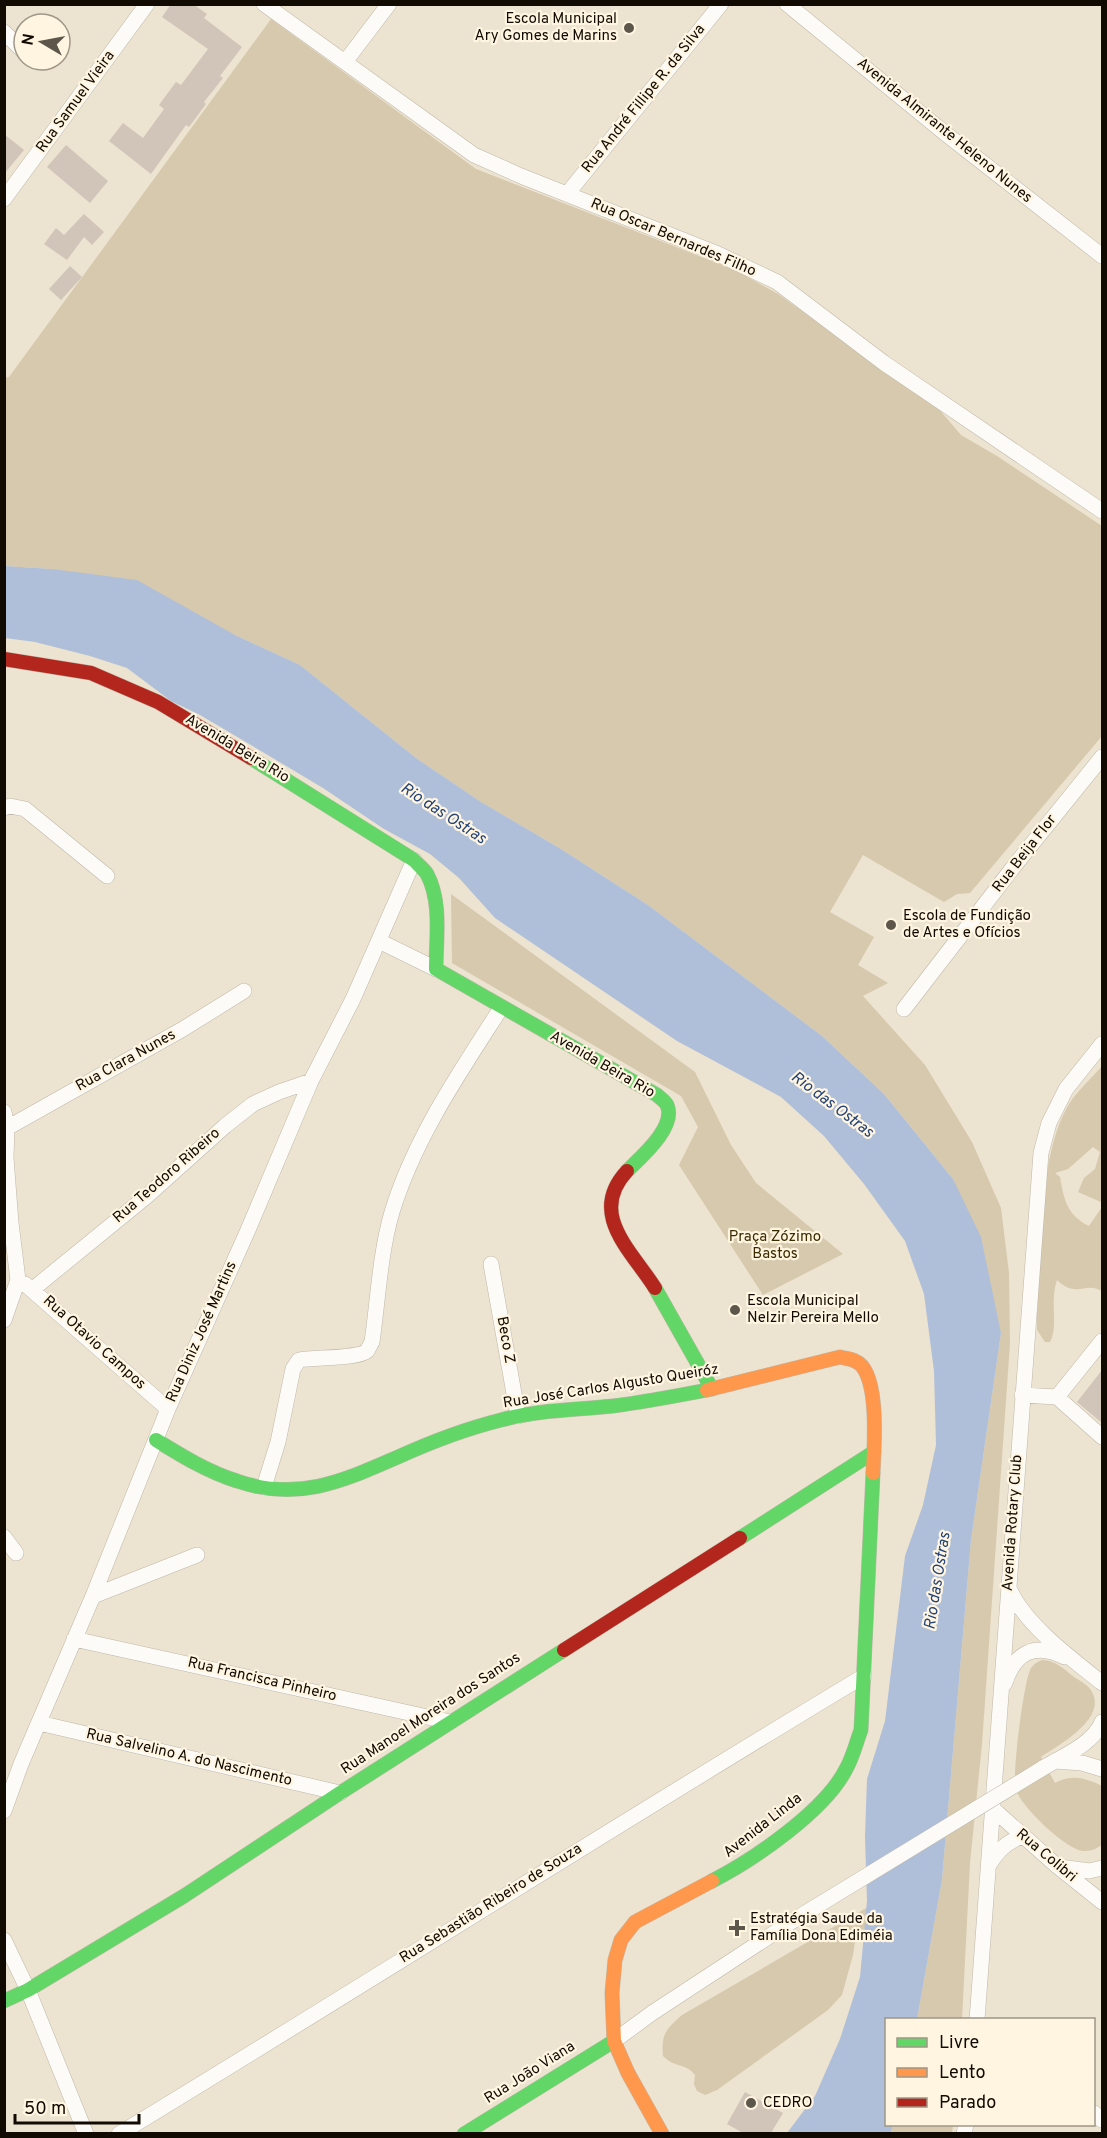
<svg xmlns="http://www.w3.org/2000/svg" width="1107" height="2138" font-family="Overpass,sans-serif">
<rect width="100%" height="100%" fill="#ece3d0"/>
<path fill="#d7c9ad" fill-rule="evenodd" d="M 271,19 L 476,169 L 735,270 L 778,294 L 937,407 L 961,435 L 997,456 L 1102,526 L 1102,736 L 970,893 L 957,894 L 944,902 L 863,855 L 830,912 L 874,937 L 858,965 L 888,983 L 863,996 L 925,1065 L 972,1142 L 1001,1208 L 1009,1273 L 1010,1343 L 982,1744 L 970,1863 L 962,2019 L 917,2019 L 942,1880 L 971,1540 L 1001,1333 L 953,1179 L 884,1094 L 822,1036 L 648,905 L 561,849 L 481,802 L 416,758 L 300,665 L 235,635 L 52,569 L 5,566 L 4,378 L 9,377 Z
M 451,894 L 695,1072 L 731,1145 L 756,1183 L 843,1254 L 763,1295 L 679,1165 L 698,1127 L 681,1096 L 452,963 Z
M 1102,1066 L 1102,1291 C 1085,1281 1077,1299 1057,1280 C 1049,1303 1059,1325 1050,1342 L 1045,1342 L 1037,1330 L 1037,1314 C 1041,1254 1038,1155 1069,1104 C 1078,1090 1092,1078 1102,1066 ZM 1093,1147 L 1100,1152 L 1095,1169 L 1084,1178 L 1078,1192 L 1101,1202 L 1102,1207 L 1089,1226 C 1067,1215 1064,1200 1060,1177 L 1055,1173 L 1068,1169 Z
M 1042,1660 C 1055,1660 1064,1669 1074,1677 C 1080,1681 1089,1685 1092,1692 C 1107,1719 1059,1745 1041,1757 L 1055,1783 C 1071,1774 1087,1778 1102,1786 L 1102,1845 C 1097,1848 1092,1851 1085,1851 C 1068,1852 1023,1808 1017,1792 C 1016,1786 1015,1780 1015,1774 C 1015,1757 1024,1680 1031,1668 C 1034,1664 1037,1662 1042,1660 Z
M 868,1907 L 868,1929 L 856,1935 L 853,1955 L 842,1995 L 828,2010 L 717,2090 L 705,2095 L 697,2091 L 694,2084 L 695,2075 C 685,2062 676,2069 663,2056 C 661,2034 666,2029 682,2015 Z
M 893,2125 L 953,2125 L 952,2133 L 891,2134 Z"/>
<path fill="#afbfd9" d="M 5,566 L 52,569 L 137,580 L 235,635 L 300,665 L 416,758 L 481,802 L 561,849 L 648,905 L 822,1036 L 884,1094 L 953,1179 L 981,1237 L 1001,1333 L 971,1540 L 942,1880 L 917,2019 L 886,2020 L 886,2124 L 893,2125 L 891,2133 L 787,2133 L 815,2096 L 840,2039 L 860,1977 L 867,1901 L 865,1836 L 867,1779 L 885,1721 L 905,1556 L 923,1505 L 936,1445 L 934,1371 L 924,1294 L 905,1241 L 864,1184 L 824,1136 L 781,1097 L 677,1041 L 495,918 L 459,878 L 430,854 L 384,829 L 323,788 L 266,754 L 200,715 L 171,701 L 127,668 L 90,656 L 35,642 L 5,638 Z"/>
<path fill="#d1c5ba" d="M 171,4 L 193,4 L 207,14 L 204,18 L 242,47 L 220,76 L 223,78 L 204,102 L 206,104 L 189,127 L 186,125 L 151,174 L 109,141 L 123,123 L 143,138 L 164,109 L 159,105 L 176,82 L 181,85 L 208,49 L 162,17 Z
M 4,134 L 24,150 L 4,174 Z
M 66,145 L 108,181 L 90,203 L 47,167 Z
M 84,214 L 104,232 L 92,245 L 84,237 L 67,260 L 44,244 L 56,228 L 64,235 Z
M 70,266 L 82,277 L 61,300 L 49,289 Z
M 1102,1370 L 1102,1423 L 1077,1402 Z
M 745,2092 L 783,2113 L 771,2133 L 743,2133 L 727,2124 Z"/>
<g fill="none" stroke-linecap="round" stroke-linejoin="round">
<defs>
<path id="street" d="M 264,4 L 474,155 L 521,176 L 718,254 L 777,282 L 884,363 L 1102,511
M 787,4 L 946,134 L 1102,256
M 4,32 L 24,52
M 345,62 L 389,4
M 567,194 L 721,4
M 4,199 L 147,4
M 4,808 L 10,806 L 25,809 L 107,876
M 379,941 L 436,969
M 904,1009 L 1015,865 L 1102,757
M 4,1112 L 7,1128 L 6,1158 L 11,1223 L 18,1280 L 4,1320
M 7,1128 L 183,1029 L 244,991
M 491,1264 L 518,1416
M 25,1284 L 168,1409
M 33,1289 L 147,1196 L 225,1126 L 253,1104 L 279,1092 L 311,1081
M 1022,1395 L 1057,1397 L 1102,1437
M 1057,1397 L 1102,1341
M 264,1487 L 278,1442 L 293,1369 L 299,1360 C 315,1357 357,1359 367,1351 C 368,1350 371,1343 372,1342 C 378,1300 380,1253 392,1212 C 415,1137 460,1072 501,1008
M 4,1537 L 16,1553
M 1009,1588 C 1024,1624 1072,1659 1102,1683
M 93,1596 L 197,1555
M 74,1639 L 450,1722
M 1005,1683 C 1015,1652 1035,1642 1065,1657
M 39,1723 L 340,1793
M 1055,1761 L 1082,1763 L 1102,1769
M 1043,1768 C 1063,1756 1093,1744 1102,1722
M 992,1808 L 1057,1866 L 1102,1902
M 4,1811 L 21,1764 L 93,1596 L 168,1409 L 248,1230 L 311,1081 L 353,999 L 414,860
M 989,1865 C 998,1850 1006,1843 1022,1836
M 1060,1867 L 1089,1871 L 1102,1868
M 4,1940 L 28,1990 L 86,2134
M 977,2020 L 1041,1153 L 1049,1123 L 1066,1089 L 1102,1044
M 614,2041 L 652,2013 L 794,1920
M 1094,2113 L 1102,2120
M 119,2134 C 368,1983 614,1826 864,1676
M 964,2134 L 966,2124"/>
<path id="fast" d="M 251,758 L 414,860 C 418,865 424,869 427,874 C 442,902 436,939 436,969 L 657,1095 C 660,1098 665,1101 667,1105 C 677,1127 640,1158 627,1171
M 655,1288 L 712,1389
M 156,1440 C 182,1456 208,1472 237,1481 C 298,1502 343,1481 398,1457 C 431,1442 465,1429 501,1420 C 537,1410 576,1410 613,1406 C 645,1402 676,1396 707,1390
M 740,1538 L 874,1452
M 712,1881 C 753,1860 825,1811 846,1769 C 853,1757 856,1743 861,1730 L 873,1473
M 4,2001 L 28,1990 L 184,1896 L 340,1793 L 564,1650
M 464,2134 L 614,2041"/>
<path id="slow" d="M 707,1390 L 840,1357 C 848,1359 856,1359 862,1366 C 879,1387 874,1447 873,1473
M 662,2134 L 628,2073 L 614,2041 L 612,1993 L 615,1960 L 621,1940 L 635,1922 L 712,1881"/>
<path id="jam" d="M 4,659 L 91,673 L 158,702 L 251,758
M 627,1171 C 587,1214 632,1251 655,1288
M 564,1650 L 740,1538"/>
</defs>
<use href="#street" stroke="#bfb8a9" stroke-width="16"/>
<use href="#fast" stroke="#bfb8a9" stroke-width="15"/>
<use href="#slow" stroke="#bfb8a9" stroke-width="15"/>
<use href="#jam" stroke="#bfb8a9" stroke-width="15"/>
<use href="#street" stroke="#fcfbf8" stroke-width="15"/>
<use href="#fast" stroke="#63d668" stroke-width="14"/>
<use href="#slow" stroke="#ff974d" stroke-width="14"/>
<use href="#jam" stroke="#b3261e" stroke-width="14"/>
<defs>
<path id="street-bridge" d="M 794,1920 L 1043,1768"/>
</defs>
<use href="#street-bridge" stroke="#bfb8a9" stroke-width="16" stroke-linecap="butt"/>
<use href="#street-bridge" stroke="#fcfbf8" stroke-width="15"/>
</g>
<g fill="#5d564a" stroke="#fff5e0" stroke-width="2">
<circle cx="629" cy="28" r="6"/>
<circle cx="891" cy="925" r="6"/>
<circle cx="735" cy="1310" r="6"/>
<path d="M734 1919h6v6h6v6h-6v6h-6v-6h-6v-6h6z"/>
<circle cx="751" cy="2103" r="6"/>
</g>
<g text-anchor="middle" dominant-baseline="central" stroke-width="4.5" stroke-linejoin="round" paint-order="stroke">
<g font-size="15" fill="#100a02" stroke="#fff5e0" text-anchor="start">
<text x="617" y="19" text-anchor="end">Escola Municipal<tspan x="617" dy="17">Ary Gomes de Marins</tspan></text>
<text x="903" y="916">Escola de Fundição<tspan x="903" dy="17">de Artes e Ofícios</tspan></text>
<text x="747" y="1301">Escola Municipal<tspan x="747" dy="17">Nelzir Pereira Mello</tspan></text>
<text x="750" y="1919">Estratégia Saude da<tspan x="750" dy="17">Família Dona Ediméia</tspan></text>
<text x="763" y="2103">CEDRO</text>
</g>
<g font-size="15" fill="#100a02" stroke="#fff5e0">
<text transform="translate(644 99) rotate(-51)">Rua André Fillipe R. da Silva</text>
<text transform="translate(76 102) rotate(-54)">Rua Samuel Vieira</text>
<text transform="translate(944 131) rotate(39)">Avenida Almirante Heleno Nunes</text>
<text transform="translate(673 238) rotate(23)">Rua Oscar Bernardes Filho</text>
<text transform="translate(237 749) rotate(31)">Avenida Beira Rio</text>
<text transform="translate(1025 854) rotate(-52)">Rua Beija Flor</text>
<text transform="translate(126 1061) rotate(-29)">Rua Clara Nunes</text>
<text transform="translate(602 1065) rotate(30)">Avenida Beira Rio</text>
<text transform="translate(167 1176) rotate(-41)">Rua Teodoro Ribeiro</text>
<text transform="translate(202 1332) rotate(-66)">Rua Diniz José Martins</text>
<text transform="translate(505 1340) rotate(80)">Beco Z</text>
<text transform="translate(94 1343) rotate(42)">Rua Otavio Campos</text>
<text transform="translate(611 1387) rotate(-9)">Rua José Carlos Algusto Queiróz</text>
<text transform="translate(1013 1523) rotate(-86)">Avenida Rotary Club</text>
<text transform="translate(262 1680) rotate(13)">Rua Francisca Pinheiro</text>
<text transform="translate(431 1714) rotate(-33)">Rua Manoel Moreira dos Santos</text>
<text transform="translate(189 1758) rotate(13)">Rua Salvelino A. do Nascimento</text>
<text transform="translate(763 1826) rotate(-38)">Avenida Linda</text>
<text transform="translate(1046 1856) rotate(40)">Rua Colibri</text>
<text transform="translate(491 1904) rotate(-32)">Rua Sebastião Ribeiro de Souza</text>
<text transform="translate(530 2073) rotate(-32)">Rua João Viana</text>
</g>
<g font-size="15" fill="#3c2b01" stroke="#fff5e0">
<text x="775" y="1237">Praça Zózimo<tspan x="775" dy="17">Bastos</tspan></text>
</g>
<g font-size="16" font-style="italic" fill="#224279" stroke="#fff5e0">
<text transform="translate(443 814) rotate(33)">Rio das Ostras</text>
<text transform="translate(832 1105) rotate(37)">Rio das Ostras</text>
<text transform="translate(938 1581) rotate(-81)">Rio das Ostras</text>
</g>
</g>
<rect width="1107" height="2138" fill="none" stroke="#100a02" stroke-width="12"/>
<rect x="885" y="2018" width="210" height="108" fill="#fff5e0" stroke="#9f9787" stroke-width="1.5"/>
<rect x="897" y="2038" width="30" height="9" fill="#63d668" stroke="#9f9787" stroke-width="1.5"/>
<text x="939" y="2048" font-size="18" fill="#100a02">Livre</text>
<rect x="897" y="2068" width="30" height="9" fill="#ff974d" stroke="#9f9787" stroke-width="1.5"/>
<text x="939" y="2078" font-size="18" fill="#100a02">Lento</text>
<rect x="897" y="2098" width="30" height="9" fill="#b3261e" stroke="#9f9787" stroke-width="1.5"/>
<text x="939" y="2108" font-size="18" fill="#100a02">Parado</text>
<g transform="translate(42 42) rotate(280)"><circle r="28" fill="#fff5e0" stroke="#9f9787" stroke-width="1.5"/>
<path d="M0-4.5L10 22L0 15L-10 22Z" fill="#5d564a"/>
<text y="-9" font-size="16" font-weight="bold" text-anchor="middle" fill="#100a02">N</text>
</g>
<path d="M15 2114v9h124v-9" fill="none" stroke="#100a02" stroke-width="3"/>
<text x="24" y="2114" font-size="18" fill="#100a02" stroke="#fff5e0" stroke-width="4.5" paint-order="stroke">50 m</text>
</svg>
